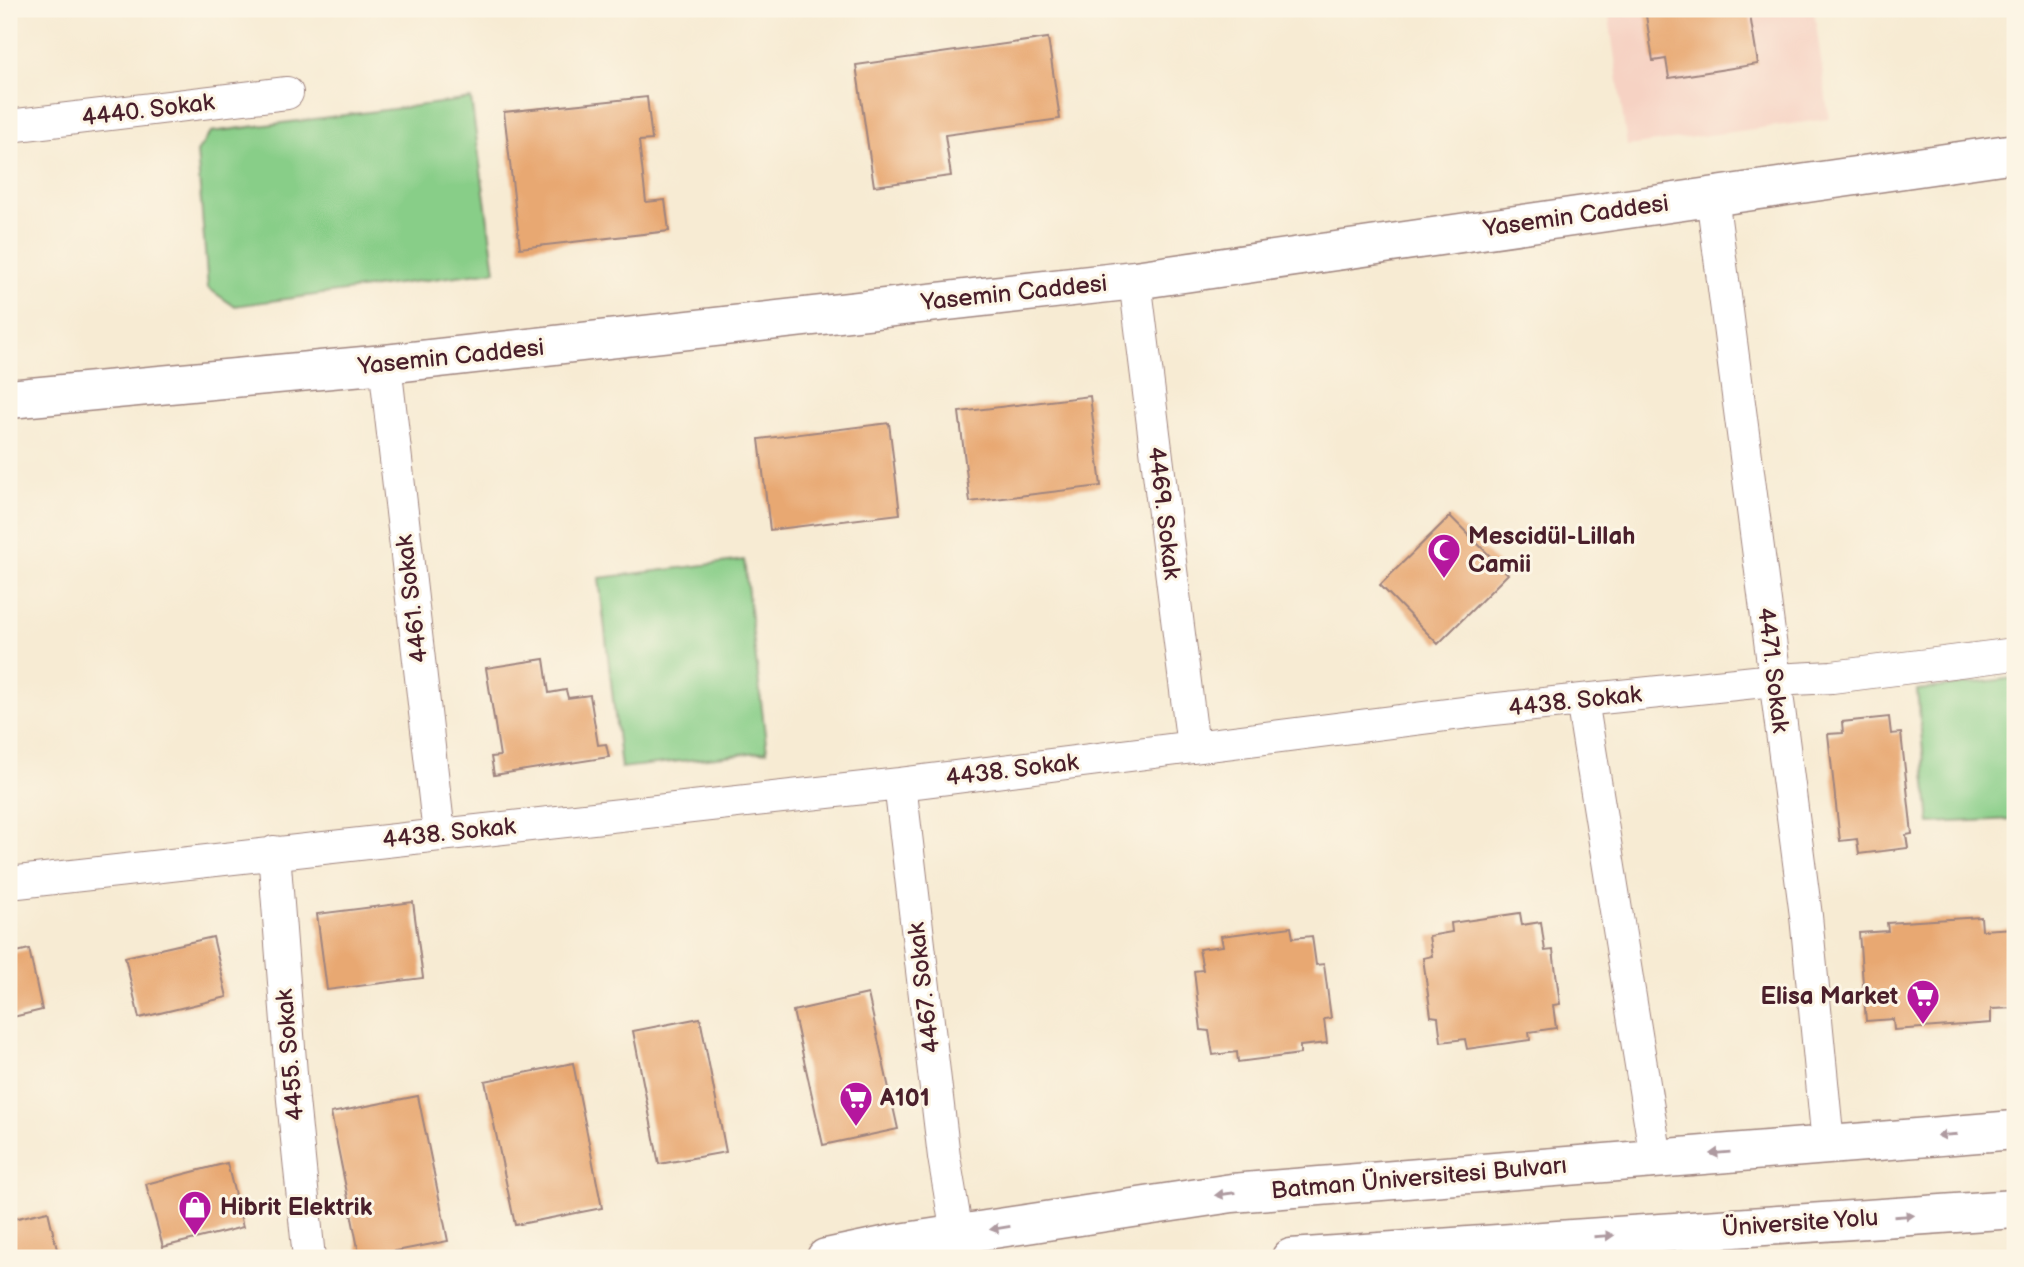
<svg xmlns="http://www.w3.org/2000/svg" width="2024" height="1267" font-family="'Balsamiq Sans',sans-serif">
<rect width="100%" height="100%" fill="#fcf5e5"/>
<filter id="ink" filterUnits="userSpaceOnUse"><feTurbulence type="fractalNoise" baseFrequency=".0143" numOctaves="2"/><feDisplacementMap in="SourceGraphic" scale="14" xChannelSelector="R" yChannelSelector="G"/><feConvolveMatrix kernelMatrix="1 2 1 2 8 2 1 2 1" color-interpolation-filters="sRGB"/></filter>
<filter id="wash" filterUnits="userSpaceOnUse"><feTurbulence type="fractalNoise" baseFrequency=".00686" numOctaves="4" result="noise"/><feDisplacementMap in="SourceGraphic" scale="28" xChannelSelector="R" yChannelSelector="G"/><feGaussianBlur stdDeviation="1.57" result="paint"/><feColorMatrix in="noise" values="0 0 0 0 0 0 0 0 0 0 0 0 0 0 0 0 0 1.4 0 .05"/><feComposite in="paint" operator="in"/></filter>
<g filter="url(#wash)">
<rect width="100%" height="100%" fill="#f7ebd3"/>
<path fill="#f6d2c3" d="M 1608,9 L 1814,9 L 1829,119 L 1627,146 Z"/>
<path fill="#88ce88" stroke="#69765a" stroke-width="2" d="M 471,99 L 495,271 L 234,306 L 208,288 L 197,152 L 211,132 Z
M 744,560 L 767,751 L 621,768 L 599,578 Z
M 2015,678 L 2015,819 L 1930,823 L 1917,690 Z"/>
<g id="blocks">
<path fill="#e8a872" d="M 1645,9 L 1749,9 L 1758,64 L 1669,78 L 1666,59 L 1653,61 Z
M 1048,38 L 1060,119 L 945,135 L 951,176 L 874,186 L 856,65 Z
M 647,97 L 652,140 L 639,141 L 646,202 L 665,200 L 669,231 L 520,248 L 504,112 Z
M 1090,396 L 1101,486 L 970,502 L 959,412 Z
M 889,423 L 900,514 L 770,530 L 759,439 Z
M 1450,516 L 1508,574 L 1438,644 L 1380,585 Z
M 544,659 L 549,693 L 566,690 L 568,698 L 590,695 L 598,745 L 606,744 L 609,757 L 494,775 L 491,757 L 500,756 L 486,668 Z
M 1889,717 L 1891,734 L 1901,733 L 1912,834 L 1906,835 L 1908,848 L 1859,854 L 1857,839 L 1840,841 L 1828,734 L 1843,733 L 1842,722 Z
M 413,902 L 423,978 L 327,990 L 317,914 Z
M 1520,913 L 1522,925 L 1541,922 L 1545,951 L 1553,950 L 1560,1004 L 1553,1005 L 1556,1028 L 1529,1032 L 1530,1040 L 1467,1049 L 1465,1039 L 1441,1042 L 1438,1017 L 1431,1016 L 1423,958 L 1432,956 L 1429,936 L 1452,932 L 1451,923 Z
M 1981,917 L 1982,930 L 2015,928 L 2015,1008 L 1991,1009 L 1991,1023 L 1894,1030 L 1893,1019 L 1866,1021 L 1859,933 L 1888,931 L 1887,923 Z
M 1291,927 L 1293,938 L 1312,936 L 1316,965 L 1324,964 L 1331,1018 L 1324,1019 L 1327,1043 L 1300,1046 L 1300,1054 L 1238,1062 L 1237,1052 L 1213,1055 L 1209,1031 L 1201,1030 L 1194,971 L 1203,970 L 1199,949 L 1223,946 L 1221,936 Z
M 213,937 L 227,997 L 139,1018 L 125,957 Z
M 29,949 L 42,1010 L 9,1018 L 9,954 Z
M 868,994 L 898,1129 L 823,1145 L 793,1011 Z
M 700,1018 L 726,1152 L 659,1164 L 633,1031 Z
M 573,1063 L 602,1208 L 515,1225 L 485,1081 Z
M 418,1096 L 448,1241 L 360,1258 L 331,1113 Z
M 227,1163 L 243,1227 L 163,1247 L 146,1184 Z
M 48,1211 L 59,1258 L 9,1258 L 9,1220 Z"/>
</g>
</g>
<g filter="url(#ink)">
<use href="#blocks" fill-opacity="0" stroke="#a0857f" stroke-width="2"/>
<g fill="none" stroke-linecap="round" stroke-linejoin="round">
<defs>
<path id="street" d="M 9,126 L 287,93
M 1712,196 L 1806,916 L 1828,1144
M 1135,280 L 1193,747
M 385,364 L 439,834
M 1582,700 L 1656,1158
M 900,784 L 944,1157 L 957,1234
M 274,852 L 293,1100 L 309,1258
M 9,883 L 900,784 L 1486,710 L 1774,680 L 1832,677 L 2015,654"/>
<path id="secondary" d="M 9,399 L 385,364 L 1135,280 L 2015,153
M 826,1258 L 893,1244 L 1232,1193 L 2015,1130
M 1291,1258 L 2015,1209"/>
</defs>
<use href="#street" stroke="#a0857f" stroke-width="34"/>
<use href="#secondary" stroke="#a0857f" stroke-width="41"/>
<use href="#street" stroke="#fff" stroke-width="32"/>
<use href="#secondary" stroke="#fff" stroke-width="38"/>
</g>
<defs><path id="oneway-solid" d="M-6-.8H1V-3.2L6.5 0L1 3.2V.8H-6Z" transform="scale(1.75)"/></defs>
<g fill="#ae9aa0">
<use href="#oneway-solid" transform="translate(1947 1135) rotate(176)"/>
<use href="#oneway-solid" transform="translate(1720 1153) rotate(175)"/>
<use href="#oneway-solid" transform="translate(1225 1194) rotate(172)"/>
<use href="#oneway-solid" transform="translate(1904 1216) rotate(-4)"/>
<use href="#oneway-solid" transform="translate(1000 1228) rotate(171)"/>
<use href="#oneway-solid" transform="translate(1604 1236) rotate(-4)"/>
</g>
</g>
<defs>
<symbol id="mosque-pin" viewBox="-11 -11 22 30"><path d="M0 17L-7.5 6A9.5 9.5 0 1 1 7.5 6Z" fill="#b5179e" stroke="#fcf5e5"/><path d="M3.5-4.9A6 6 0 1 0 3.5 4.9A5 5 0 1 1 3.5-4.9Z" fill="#fff"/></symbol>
<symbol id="supermarket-pin" viewBox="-11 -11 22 30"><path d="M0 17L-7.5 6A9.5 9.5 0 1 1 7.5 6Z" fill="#b5179e" stroke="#fcf5e5"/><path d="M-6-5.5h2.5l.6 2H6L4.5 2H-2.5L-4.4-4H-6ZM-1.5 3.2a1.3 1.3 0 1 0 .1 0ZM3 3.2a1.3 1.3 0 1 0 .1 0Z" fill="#fff"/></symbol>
<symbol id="shop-pin" viewBox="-11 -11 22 30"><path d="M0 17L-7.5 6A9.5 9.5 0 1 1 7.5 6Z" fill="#b5179e" stroke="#fcf5e5"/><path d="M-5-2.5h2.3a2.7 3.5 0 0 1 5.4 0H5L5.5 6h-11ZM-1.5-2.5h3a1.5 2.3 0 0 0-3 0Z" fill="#fff"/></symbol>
</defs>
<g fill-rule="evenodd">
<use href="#mosque-pin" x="1425" y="531" width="38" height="52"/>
<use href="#supermarket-pin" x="1904" y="977" width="38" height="52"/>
<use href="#supermarket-pin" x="837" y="1079" width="38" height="52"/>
<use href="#shop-pin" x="176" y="1188" width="38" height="52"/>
</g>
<g text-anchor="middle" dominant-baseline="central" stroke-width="6" stroke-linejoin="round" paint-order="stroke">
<g font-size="24" fill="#4a1f2b" stroke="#fcf5e5">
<text transform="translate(148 110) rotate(-7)">4440. Sokak</text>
<text transform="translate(1576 216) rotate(-8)">Yasemin Caddesi</text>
<text transform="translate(1014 293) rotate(-6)">Yasemin Caddesi</text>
<text transform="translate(451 357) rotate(-6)">Yasemin Caddesi</text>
<text transform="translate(1164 513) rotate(83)">4469. Sokak</text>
<text transform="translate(412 599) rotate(-97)">4461. Sokak</text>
<text transform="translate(1773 670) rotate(83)">4471. Sokak</text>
<text transform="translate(1575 701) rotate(-6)">4438. Sokak</text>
<text transform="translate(1012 770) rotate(-7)">4438. Sokak</text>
<text transform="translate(449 833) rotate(-6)">4438. Sokak</text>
<text transform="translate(924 988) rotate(-97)">4467. Sokak</text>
<text transform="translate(290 1055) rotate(-95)">4455. Sokak</text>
<text transform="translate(1419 1178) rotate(-5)">Batman Üniversitesi Bulvarı</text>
<text transform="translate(1800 1223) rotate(-4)">Üniversite Yolu</text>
</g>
<g font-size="24" font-weight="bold" fill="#4a1f2b" stroke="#fcf5e5" text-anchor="start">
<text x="1468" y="536">Mescidül-Lillah<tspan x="1468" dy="28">Camii</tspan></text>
<text x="1898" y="996" text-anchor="end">Elisa Market</text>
<text x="880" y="1098">A101</text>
<text x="220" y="1207">Hibrit Elektrik</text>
</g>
</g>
<rect width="2024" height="1267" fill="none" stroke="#fcf5e5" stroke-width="35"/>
</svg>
